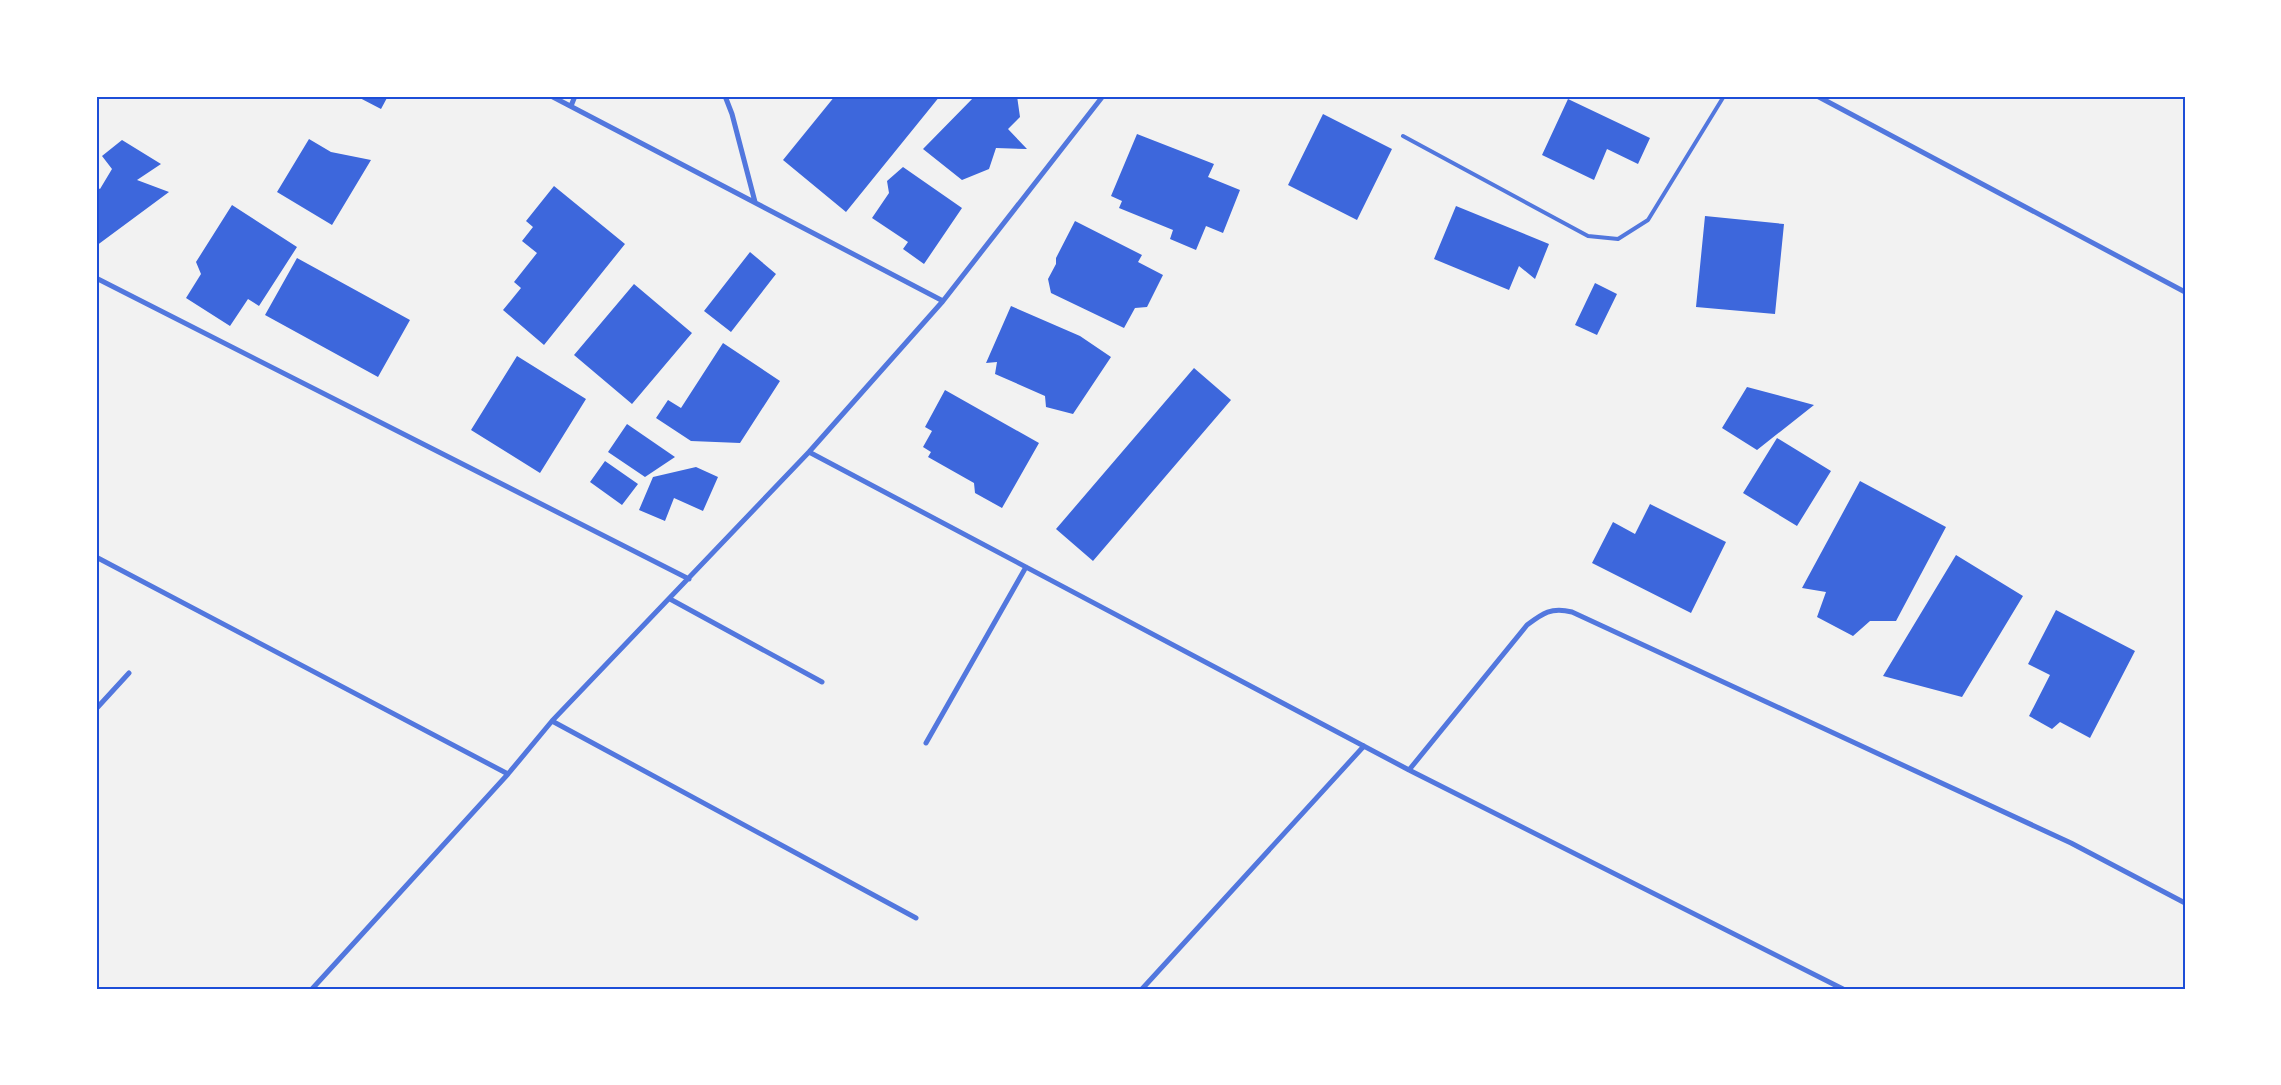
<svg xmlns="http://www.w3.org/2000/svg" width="2281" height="1085" font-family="'Alegreya Sans',sans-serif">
<rect width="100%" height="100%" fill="#f2f2f2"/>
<path fill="#3d67dc" d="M 356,96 L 388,96 L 381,109 Z
M 835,96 L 940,96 L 846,212 L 783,160 Z
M 975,96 L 1017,96 L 1020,117 L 1008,129 L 1027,149 L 996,148 L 989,169 L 962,180 L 923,149 Z
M 1568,99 L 1650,138 L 1638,164 L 1607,149 L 1594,180 L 1542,155 Z
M 1323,114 L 1392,149 L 1357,220 L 1288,185 Z
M 1137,134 L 1214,164 L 1208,177 L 1240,190 L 1223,233 L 1206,226 L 1196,250 L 1170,239 L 1173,230 L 1119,208 L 1122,201 L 1111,196 Z
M 309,139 L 331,152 L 371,160 L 332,225 L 277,192 Z
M 122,140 L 161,164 L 137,180 L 169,192 L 96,246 L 96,187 L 100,189 L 112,169 L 102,156 Z
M 903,167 L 962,208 L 924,264 L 903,249 L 908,242 L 872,218 L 889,193 L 887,181 Z
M 554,186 L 625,244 L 544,345 L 503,310 L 521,288 L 514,282 L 537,253 L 522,241 L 533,227 L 526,221 Z
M 232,205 L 297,247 L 259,306 L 248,299 L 230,326 L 186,298 L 201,274 L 196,262 Z
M 1456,206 L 1549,244 L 1535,279 L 1519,266 L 1509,290 L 1434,259 Z
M 1705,216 L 1784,224 L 1775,314 L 1696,307 Z
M 1075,221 L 1142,255 L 1138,262 L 1163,275 L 1147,307 L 1135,308 L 1124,328 L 1051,293 L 1048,279 L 1056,264 L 1056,258 Z
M 750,252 L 776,274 L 731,332 L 704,311 Z
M 297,258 L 410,320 L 378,377 L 265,315 Z
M 1595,283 L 1617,294 L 1597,335 L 1575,325 Z
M 634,284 L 692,333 L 632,404 L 574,355 Z
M 1011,306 L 1080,336 L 1111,357 L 1073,414 L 1046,407 L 1045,396 L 995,374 L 997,362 L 986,363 Z
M 723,343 L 780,381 L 740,443 L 691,441 L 656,418 L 668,400 L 681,408 Z
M 517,356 L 586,399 L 540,473 L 471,430 Z
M 1194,368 L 1231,400 L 1093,561 L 1056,529 Z
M 1747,387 L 1814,405 L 1757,450 L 1722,428 Z
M 945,390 L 1039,443 L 1002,508 L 975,493 L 974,483 L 928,457 L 931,452 L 923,447 L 932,431 L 925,427 Z
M 627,424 L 675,457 L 645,477 L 608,452 Z
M 1777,438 L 1831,471 L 1797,526 L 1743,493 Z
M 605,461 L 638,484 L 622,505 L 590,482 Z
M 696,467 L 718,477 L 703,511 L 674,498 L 665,521 L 639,510 L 653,477 Z
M 1860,481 L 1946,527 L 1896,621 L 1870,621 L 1853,636 L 1817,617 L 1826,592 L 1802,588 Z
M 1650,504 L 1726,542 L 1691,613 L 1592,563 L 1613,522 L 1635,534 Z
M 1956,555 L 2023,596 L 1962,697 L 1883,676 Z
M 2056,610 L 2135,651 L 2090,738 L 2060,722 L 2052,729 L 2029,716 L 2050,675 L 2028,664 Z"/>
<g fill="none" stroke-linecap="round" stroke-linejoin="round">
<path stroke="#5277de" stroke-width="4" d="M 1403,136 L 1588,236 L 1618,239 L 1648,220 L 1724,96"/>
<path stroke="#5277de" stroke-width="5" d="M 551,96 L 943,301
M 725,96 L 732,114 L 755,202
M 1817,96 L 2185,292
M 571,106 L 575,96
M 96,278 L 689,579
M 809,452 L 1409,770 L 1843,989
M 96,557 L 508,774
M 670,599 L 822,682
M 96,709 L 129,673
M 552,721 L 916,918
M 926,743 L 1026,567
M 1409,770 L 1527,625 C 1543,613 1551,607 1572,612 L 2071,843 L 2185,903
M 312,989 L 508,774 L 552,721 L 809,452 L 943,301 L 1103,96
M 1142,989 L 1364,746"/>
</g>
<rect width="2281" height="1085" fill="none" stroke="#ffffff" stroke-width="195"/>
<rect x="98" y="98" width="2086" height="890" fill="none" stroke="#1d4ed8" stroke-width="2"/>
</svg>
